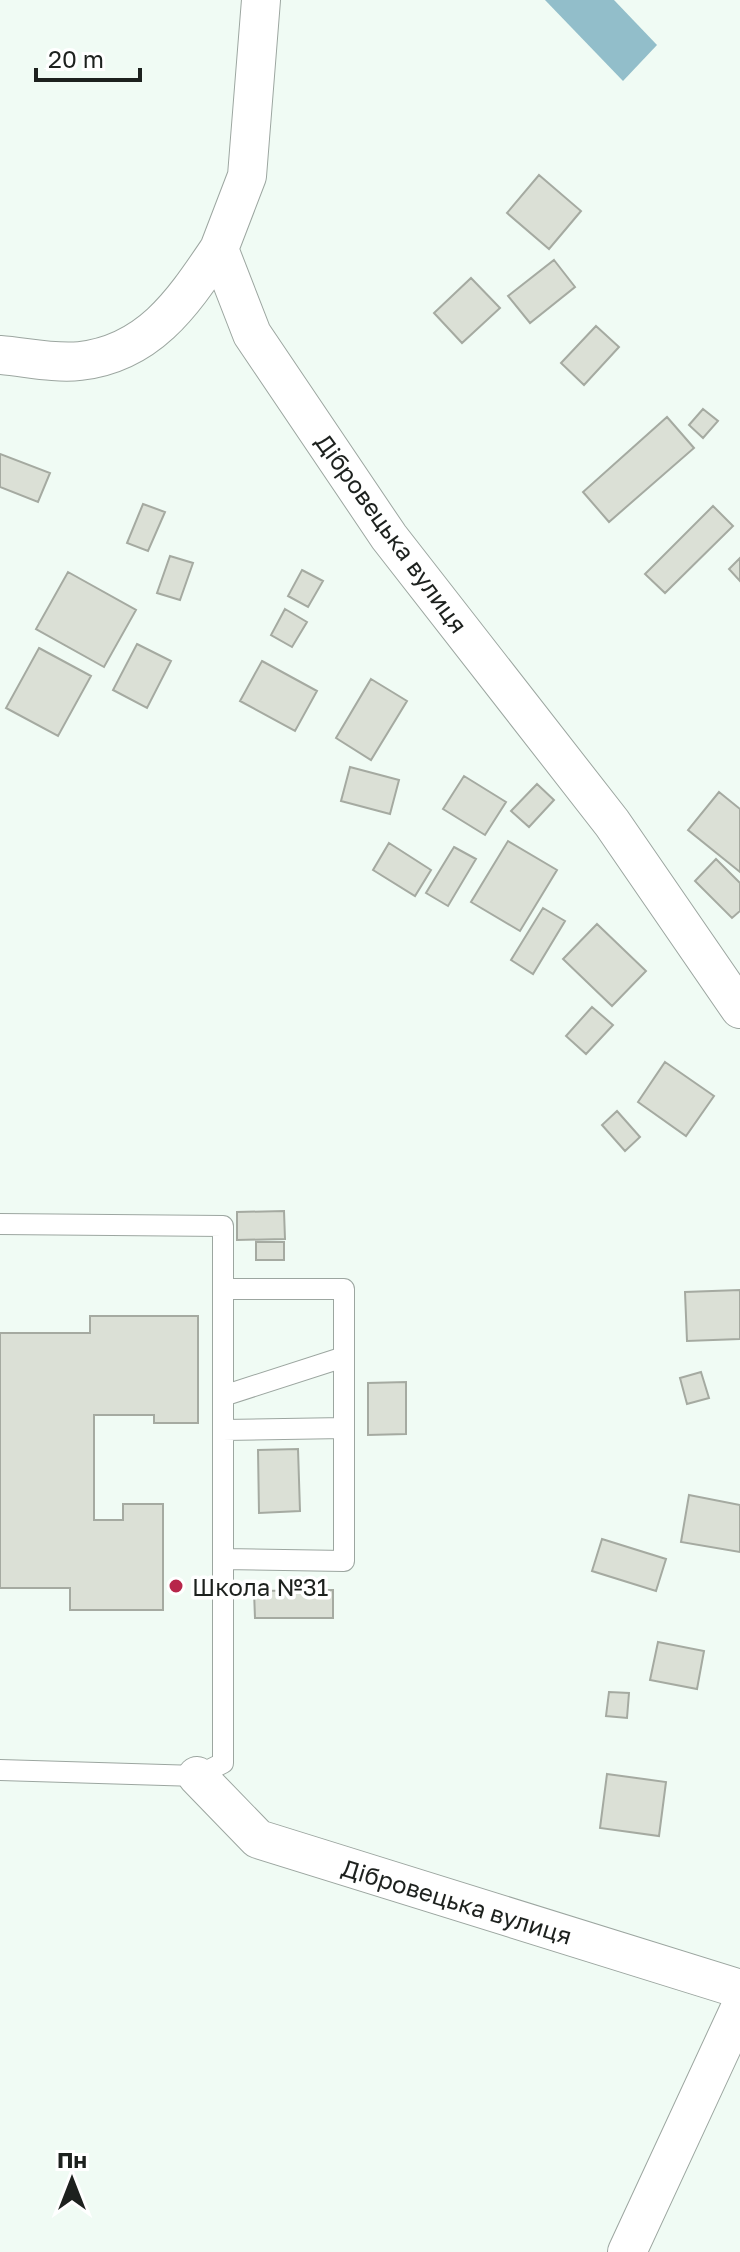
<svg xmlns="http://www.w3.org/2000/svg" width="740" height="2252" font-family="'Golos Text',sans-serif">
<rect width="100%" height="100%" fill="#f0fbf4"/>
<path fill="#92beca" d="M 545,0 L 614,0 L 657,45 L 623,81 Z"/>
<path fill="#dbe0d6" stroke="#a5aaa1" stroke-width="2" d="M 539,175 L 581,211 L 549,249 L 507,213 Z
M 554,260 L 575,287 L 530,323 L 508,296 Z
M 471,278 L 500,308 L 462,343 L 434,313 Z
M 596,326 L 619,347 L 584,385 L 561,363 Z
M 703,409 L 718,421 L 703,438 L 689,425 Z
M 667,417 L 694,448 L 609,522 L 583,492 Z
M 0,454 L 50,473 L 38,502 L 0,487 Z
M 143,504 L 165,512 L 148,551 L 127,543 Z
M 713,506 L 733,526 L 665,593 L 645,574 Z
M 170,556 L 193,563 L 180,600 L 157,593 Z
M 740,558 L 740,581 L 729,569 Z
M 302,570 L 323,581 L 308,607 L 288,596 Z
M 68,572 L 136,610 L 104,667 L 36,629 Z
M 285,609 L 307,622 L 292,647 L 271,635 Z
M 137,644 L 171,661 L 147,708 L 113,690 Z
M 39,648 L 91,676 L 58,736 L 6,708 Z
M 262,661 L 317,691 L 295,731 L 240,701 Z
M 371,679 L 407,701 L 371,760 L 336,738 Z
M 350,767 L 399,780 L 390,814 L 341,801 Z
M 464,776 L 506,802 L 485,835 L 443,809 Z
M 537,784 L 554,800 L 529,827 L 511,811 Z
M 719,792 L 740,809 L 740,872 L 688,830 Z
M 508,841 L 557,870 L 520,931 L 471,902 Z
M 389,843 L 431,870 L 415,896 L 373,870 Z
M 454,847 L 476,859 L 448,906 L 426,893 Z
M 716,859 L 740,883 L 740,911 L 732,918 L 695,881 Z
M 543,908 L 565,921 L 533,974 L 511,960 Z
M 597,924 L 646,971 L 612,1006 L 563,959 Z
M 592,1007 L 613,1025 L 586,1054 L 566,1036 Z
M 665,1062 L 714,1096 L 686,1136 L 638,1102 Z
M 617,1111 L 640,1137 L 625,1151 L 602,1125 Z
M 284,1211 L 285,1239 L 237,1240 L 237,1212 Z
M 256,1242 L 284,1242 L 284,1260 L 256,1260 Z
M 740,1290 L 740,1339 L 687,1341 L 685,1292 Z
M 90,1316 L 198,1316 L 198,1423 L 154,1423 L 154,1415 L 94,1415 L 94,1520 L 123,1520 L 123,1504 L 163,1504 L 163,1610 L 70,1610 L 70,1588 L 0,1588 L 0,1333 L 90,1333 Z
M 701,1372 L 709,1398 L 687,1404 L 680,1378 Z
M 406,1382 L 406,1434 L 368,1435 L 368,1383 Z
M 298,1449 L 300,1511 L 259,1513 L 258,1450 Z
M 689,1495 L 740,1505 L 740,1552 L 681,1542 Z
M 602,1539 L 666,1559 L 656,1591 L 592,1571 Z
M 333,1590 L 333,1618 L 255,1618 L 254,1591 Z
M 658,1642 L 704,1651 L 697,1689 L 650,1680 Z
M 609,1692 L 629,1693 L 627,1718 L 606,1716 Z
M 607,1774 L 666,1782 L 659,1836 L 600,1828 Z"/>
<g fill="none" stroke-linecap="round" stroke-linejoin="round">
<defs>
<path id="lane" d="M 0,1224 L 223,1226 L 223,1763 L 197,1776 L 0,1770
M 223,1289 L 344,1289 L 344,1561 L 223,1559
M 223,1396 L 344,1357
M 223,1430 L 344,1428"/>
<path id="street" d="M 261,0 L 247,176 L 219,249 L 252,334 L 389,537 L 612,823 L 740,1009
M 0,355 C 25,357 55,364 80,361 C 150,353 183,302 219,249
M 197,1776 L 258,1839 L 740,1989
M 627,2252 L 740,2008"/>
</defs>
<use href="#lane" stroke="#9ca6a0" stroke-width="22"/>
<use href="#street" stroke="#9ca6a0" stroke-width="40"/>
<use href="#lane" stroke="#fff" stroke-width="20"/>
<use href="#street" stroke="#fff" stroke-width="38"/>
</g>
<circle fill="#b7264a" stroke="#fff" stroke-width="3" cx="176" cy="1586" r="8"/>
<g text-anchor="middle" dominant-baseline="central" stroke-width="7" stroke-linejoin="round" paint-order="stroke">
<g font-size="24" fill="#1d211e" stroke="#fff">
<text transform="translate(392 533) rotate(54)">Дібровецька вулиця</text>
<text transform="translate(457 1901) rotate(17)">Дібровецька вулиця</text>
</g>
<g font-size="24" fill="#1d211e" stroke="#fff" text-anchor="start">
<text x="192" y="1586">Школа №31</text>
</g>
</g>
<g transform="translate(72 2180)" stroke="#ffffff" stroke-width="6" paint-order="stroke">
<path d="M0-6L14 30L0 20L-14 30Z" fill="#1d211e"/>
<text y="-12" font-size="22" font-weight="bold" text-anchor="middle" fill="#1d211e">Пн</text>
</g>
<path d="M36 68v12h104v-12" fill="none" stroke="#1d211e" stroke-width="4"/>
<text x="48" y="68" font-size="24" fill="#1d211e" stroke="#ffffff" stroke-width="6" paint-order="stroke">20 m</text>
</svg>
